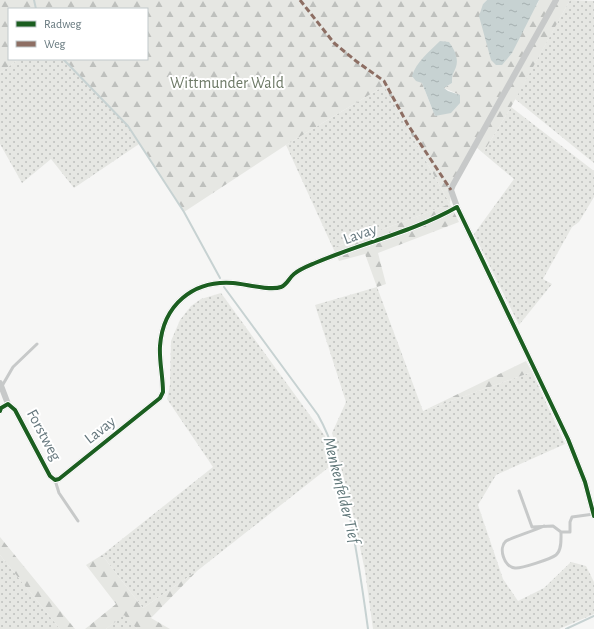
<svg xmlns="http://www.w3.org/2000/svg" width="594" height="629" font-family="'Alegreya Sans',sans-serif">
<defs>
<pattern id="green-dots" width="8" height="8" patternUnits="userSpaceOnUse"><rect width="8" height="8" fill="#e6e7e3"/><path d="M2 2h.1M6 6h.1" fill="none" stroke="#bec0bd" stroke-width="1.8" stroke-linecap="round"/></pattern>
<pattern id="forest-firs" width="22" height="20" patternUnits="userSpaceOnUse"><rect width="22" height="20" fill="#e6e7e3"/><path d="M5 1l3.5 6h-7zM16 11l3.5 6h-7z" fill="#bec0bd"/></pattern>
<pattern id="water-ripples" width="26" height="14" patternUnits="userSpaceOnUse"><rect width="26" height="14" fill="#c7d2d2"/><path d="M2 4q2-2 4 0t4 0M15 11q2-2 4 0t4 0" fill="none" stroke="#a5afb0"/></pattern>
</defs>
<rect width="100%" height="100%" fill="#f6f6f5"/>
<path fill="url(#green-dots)" d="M 570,0 L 594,1 L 594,163 L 515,99 Z
M 19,59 L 63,59 L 128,126 L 139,144 L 74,188 L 51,159 L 22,183 L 0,144 L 0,73 Z
M 384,86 L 450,204 L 333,248 L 286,145 Z
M 511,107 L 594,171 L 594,197 L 579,222 L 572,227 L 543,279 L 552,284 L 519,325 L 474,234 L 514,179 L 483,153 Z
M 377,287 L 423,411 L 532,372 L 565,444 L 496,475 L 478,505 L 503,579 L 518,601 L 544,588 L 571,562 L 586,566 L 594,582 L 594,614 L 559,629 L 373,629 L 365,571 L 352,509 L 332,433 L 346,402 L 315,305 Z
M 221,293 L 325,436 L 333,464 L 197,571 L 143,608 L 102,555 L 213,467 L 167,399 L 170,385 L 171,341 L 180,320 L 191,306 L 201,299 Z
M 0,555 L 60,629 L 0,629 Z
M 124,614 L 137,629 L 106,629 Z"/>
<path fill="url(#forest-firs)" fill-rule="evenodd" d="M 0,0 L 487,0 L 483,4 L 537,5 L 539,0 L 570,0 L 511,107 L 483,153 L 476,147 L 451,190 L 450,204 L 459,222 L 378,253 L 386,284 L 377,287 L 365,254 L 339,261 L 333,248 L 450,204 L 384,86 L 286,145 L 184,212 L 128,126 L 63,59 L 147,59 L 147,9 L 9,9 L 9,59 L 19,59 L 0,73 ZM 456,59 L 456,66 L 452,73 L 452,83 L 444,88 L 460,95 L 435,116 L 422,83 Z
M 526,361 L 532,372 L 423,411 Z
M 0,537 L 75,629 L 60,629 L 0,555 Z
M 102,555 L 143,608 L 197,571 L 151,618 L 170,629 L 137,629 L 124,615 L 106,629 L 85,629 L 116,604 L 86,565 Z"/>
<path fill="url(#water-ripples)" d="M 487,0 L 539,0 L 512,53 L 502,65 L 496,65 L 491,60 L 479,16 L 483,4 Z
M 440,41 L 449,42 C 454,49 459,58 456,67 C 453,75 452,73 452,83 L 444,88 L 448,91 L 460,95 L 460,103 L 451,113 L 435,116 L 422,83 L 416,81 L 412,76 C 416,62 430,51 440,41 Z"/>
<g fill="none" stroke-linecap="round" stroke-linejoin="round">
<path stroke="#c7d2d2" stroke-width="2" d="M 34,0 L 36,9
M 63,59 L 128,126 L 184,212 L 220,278
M 224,287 L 318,415 C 333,442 340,470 346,499 C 356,542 362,585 368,629
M 566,629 L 594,616"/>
<path stroke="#c7c9c9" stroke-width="3" d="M 2,386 L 13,367 L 37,344
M 55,480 L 59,493 L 78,521
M 519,491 L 532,527 L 553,526 L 561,532 L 570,532 L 570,522 L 572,517 L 594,514
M 544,526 C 536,530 511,538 506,541 C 498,548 504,567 515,568 C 520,569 551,559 556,555 C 562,550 561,539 561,532"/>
<path stroke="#c7c9c9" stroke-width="6" d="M 457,207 L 451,190 L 453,185 L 556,0
M 0,383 L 8,404
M 0,411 L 1,408 L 8,404 L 15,410 L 50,476 L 55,480 L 59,479 L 160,398 L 163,392 C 163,376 159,361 160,346 C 163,305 193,280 233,283 C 246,284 270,291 281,287 C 287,285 289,278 294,274 C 300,269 308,266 315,263 C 362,243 413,232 457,207 L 568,439 L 585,482 L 594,516"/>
<path stroke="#8d6e63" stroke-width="3" stroke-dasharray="6 3" stroke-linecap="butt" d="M 300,0 L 334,43 L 356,61 L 384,81 L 408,125 L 451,190"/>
<defs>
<path id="cycleway" d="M 0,411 L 1,408 L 8,404 L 15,410 L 50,476 L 55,480 L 59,479 L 160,398 L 163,392 C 163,376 159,361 160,346 C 163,305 193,280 233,283 C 246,284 270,291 281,287 C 287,285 289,278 294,274 C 300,269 308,266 315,263 C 362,243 413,232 457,207 L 568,439 L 585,482 L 594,516"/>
</defs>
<use href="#cycleway" stroke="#fff" stroke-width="6"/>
<use href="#cycleway" stroke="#1b5e20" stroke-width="4"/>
</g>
<g text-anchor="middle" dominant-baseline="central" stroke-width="4" stroke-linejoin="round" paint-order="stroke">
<g font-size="16" fill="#6e7a67" stroke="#fff">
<text x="227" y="83">Wittmunder Wald</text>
</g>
<g font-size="16" fill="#65777d" stroke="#fff">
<text transform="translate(360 234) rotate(-20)">Lavay</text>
<text transform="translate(100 430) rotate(-38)">Lavay</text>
<text transform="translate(44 435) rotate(62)">Forstweg</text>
</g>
<g font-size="17" font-style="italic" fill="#5f7678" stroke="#fff">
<text transform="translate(342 490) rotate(76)">Menkenfelder Tief</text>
</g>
</g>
<rect x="8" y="8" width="140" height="52" fill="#ffffff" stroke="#c1c9cb"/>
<rect x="16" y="21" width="20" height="6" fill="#1b5e20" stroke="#c1c9cb"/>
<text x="44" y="28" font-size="12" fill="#65777d">Radweg</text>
<rect x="16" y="41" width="20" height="6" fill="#8d6e63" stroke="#c1c9cb"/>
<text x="44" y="48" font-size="12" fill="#65777d">Weg</text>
</svg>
